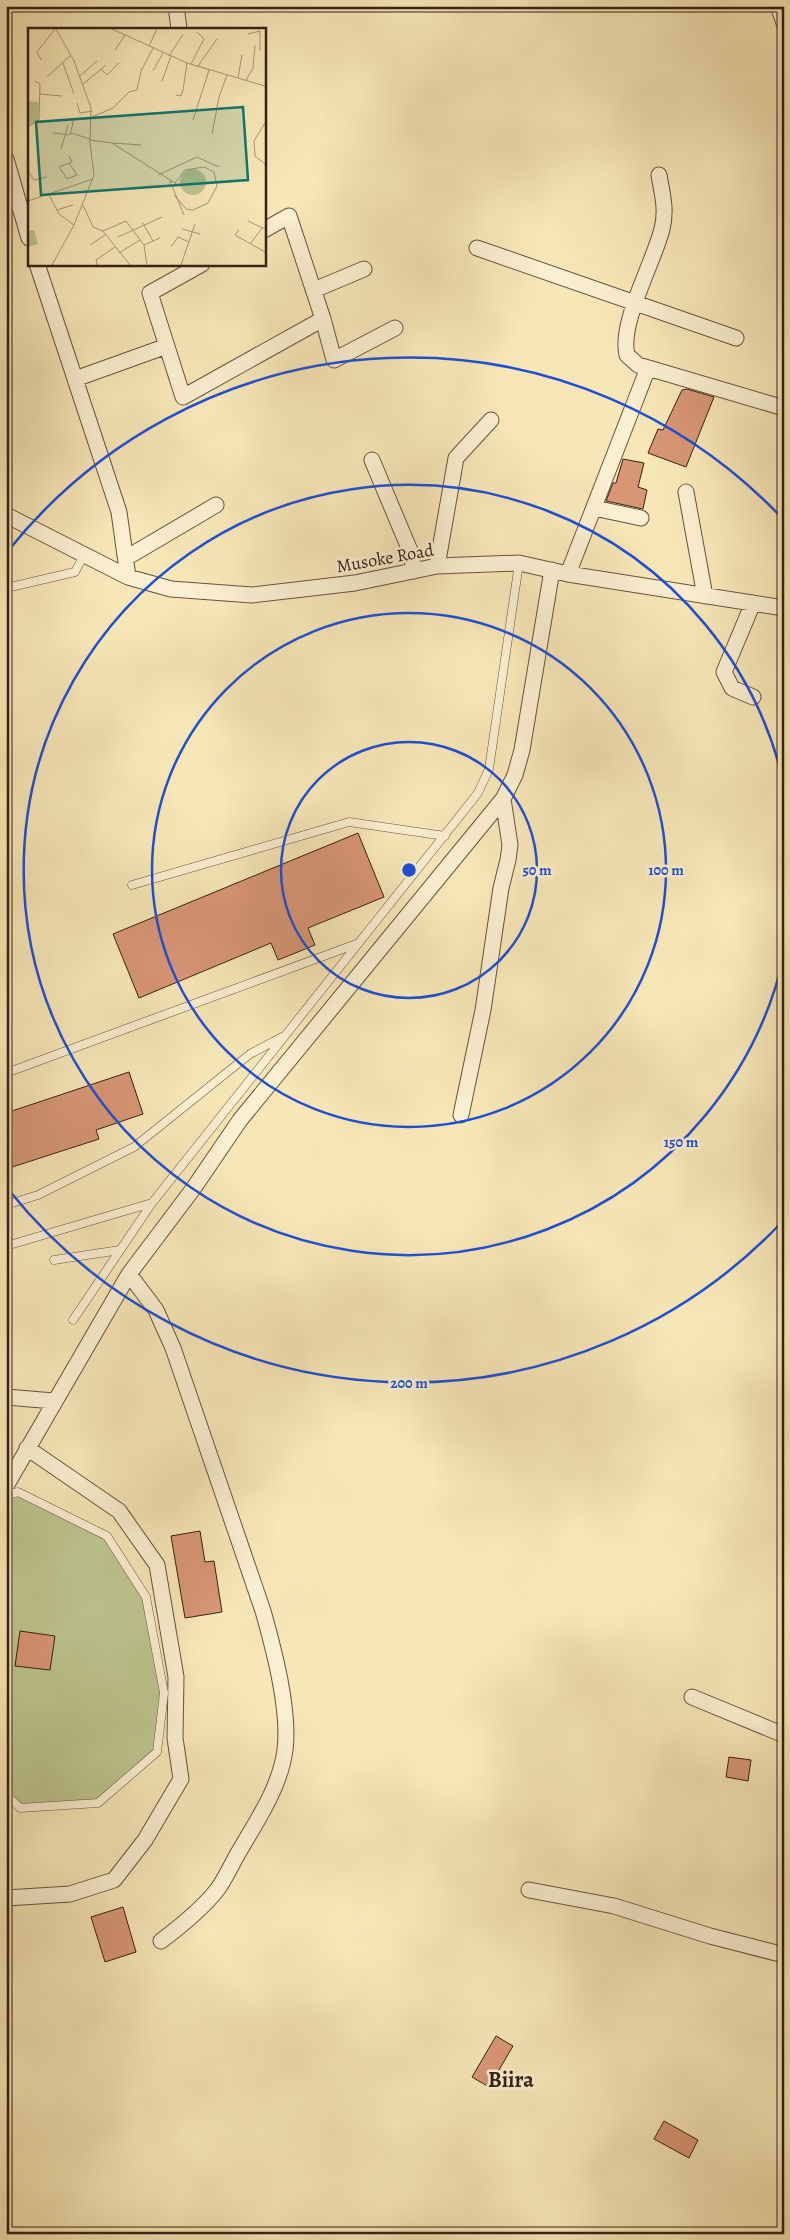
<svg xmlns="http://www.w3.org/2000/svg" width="790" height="2240" font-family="Alegreya,serif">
<rect width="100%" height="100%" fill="#f7e7b7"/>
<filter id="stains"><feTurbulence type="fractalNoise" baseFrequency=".004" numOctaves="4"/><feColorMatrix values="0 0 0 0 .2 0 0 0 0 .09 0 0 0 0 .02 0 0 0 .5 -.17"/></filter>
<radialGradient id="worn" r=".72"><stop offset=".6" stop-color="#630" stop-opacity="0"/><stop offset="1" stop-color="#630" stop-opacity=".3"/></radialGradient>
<path fill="#bdc58e" stroke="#7a7251" d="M 18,1492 L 107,1536 L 146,1597 L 164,1693 L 157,1752 L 98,1803 L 20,1808 L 6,1795 L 6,1495 Z"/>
<path fill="#d89675" stroke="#362014" d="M 687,389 L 714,397 L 686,467 L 648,453 L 658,429 L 663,430 L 682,390 Z
M 623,459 L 644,463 L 638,487 L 647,490 L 643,509 L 606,501 L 613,483 L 616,483 Z
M 358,833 L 384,897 L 308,928 L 315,945 L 278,960 L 271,943 L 139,998 L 113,934 Z
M 129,1072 L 143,1114 L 96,1130 L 99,1139 L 6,1169 L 6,1113 Z
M 200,1531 L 205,1562 L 214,1561 L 222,1612 L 185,1618 L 171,1536 Z
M 20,1631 L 55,1636 L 50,1670 L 15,1666 Z
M 729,1757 L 751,1760 L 748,1781 L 726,1777 Z
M 123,1907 L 136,1952 L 105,1962 L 91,1917 Z
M 496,2036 L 513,2046 L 489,2087 L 472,2077 Z
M 664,2121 L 698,2140 L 689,2158 L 654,2139 Z"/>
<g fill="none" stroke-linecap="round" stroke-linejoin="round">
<defs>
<path id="lane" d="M 6,588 L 75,572 L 84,555
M 132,885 L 349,822 L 445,836
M 6,1073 L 359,943
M 6,1205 L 38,1195 L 134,1147 L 250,1054 L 284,1036
M 6,1246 L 152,1203
M 54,1260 L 120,1250
M 73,1320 L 152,1203 L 478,793 L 489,769 L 519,563
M 6,1495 L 18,1492 L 107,1536 L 146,1597 L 164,1693 L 157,1752 L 98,1803 L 20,1808 L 6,1795"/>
<path id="street" d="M 176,6 L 179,29
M 778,6 L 784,23
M 6,159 L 29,238
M 659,175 C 662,193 667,210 662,229 C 654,262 619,323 627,355 L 638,365 L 784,408
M 264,230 L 289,216 L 323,319 L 334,360 L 395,328
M 477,248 L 736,338
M 37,264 L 119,512 L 128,577
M 202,264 L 150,293 L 183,397 L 323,319
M 314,290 L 364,269
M 75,379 L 167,346
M 372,460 L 411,553 L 414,571
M 686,492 L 705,596
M 594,508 L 641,518
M 6,515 L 128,577 L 171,589 L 252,595 L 355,583 L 437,566 L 519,563 L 568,574 L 784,608
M 126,558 L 216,505
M 437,566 L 456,458 L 491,420
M 568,574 L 648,368
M 753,603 L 724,672 L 732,688 L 753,697
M 461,1115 L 483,1010 L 501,888 L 508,860 L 510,845 L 503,799
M 129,1274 L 156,1310 L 173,1348 L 263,1611 C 274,1650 290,1710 285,1750 C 280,1787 258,1819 240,1850 C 232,1863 226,1878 217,1890 C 201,1910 181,1926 161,1941
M 6,1397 L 54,1401
M 6,1486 L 129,1274 L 193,1189 L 240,1120 L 503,799 L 515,775 L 522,750 L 552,570
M 692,1697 L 784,1735
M 529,1890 L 614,1906 L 710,1936 L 784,1955
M 6,1898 L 70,1894 L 114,1880 L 145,1840 L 181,1779 L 175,1738 L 176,1677 L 157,1565 L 119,1511 L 27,1448"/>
</defs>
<use href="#lane" stroke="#66523d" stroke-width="9"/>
<use href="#street" stroke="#66523d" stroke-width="17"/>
<use href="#lane" stroke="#faefd0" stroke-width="8"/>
<use href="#street" stroke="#faefd0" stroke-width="15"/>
</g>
<g fill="none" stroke="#1d4ed8" stroke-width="2.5">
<circle cx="409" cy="870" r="128"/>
<circle cx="409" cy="870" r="257"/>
<path d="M783 960A385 385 0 1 1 783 780"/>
<path d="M781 1223A513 513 0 0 1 8 1189M8 551A513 513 0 0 1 781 517"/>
</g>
<g text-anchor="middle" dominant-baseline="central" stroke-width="5" stroke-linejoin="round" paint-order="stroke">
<g font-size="18" fill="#362014" stroke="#faefd0">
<text transform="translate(385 558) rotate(-10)">Musoke Road</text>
</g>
<g font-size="22" font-weight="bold" fill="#362014" stroke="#faefd0">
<text x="511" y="2080">Biira</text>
</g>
</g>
<g transform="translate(28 28)">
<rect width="238" height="238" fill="#f7e7b7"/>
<path d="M 0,73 L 11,74 L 10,94 L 0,97 ZM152 154a13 13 0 1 1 26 0a13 13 0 1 1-26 0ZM 6,202 L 10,216 L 0,219 L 0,203 Z" fill="#bdc58e"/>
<path fill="none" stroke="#aa9776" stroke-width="1" d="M 84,1 L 159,35 L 237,58M 220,6 L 232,3 L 232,23M 121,18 L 129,1M 87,22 L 97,7M 141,28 L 155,6M 13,32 L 9,24 L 27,1M 35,35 L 46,66M 163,36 L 176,11 L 169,4M 170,38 L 189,11M 73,41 L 79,47 L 91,35M 125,43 L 135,25M 52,48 L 69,33M 19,49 L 43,27M 210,50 L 214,27M 218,52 L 225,40 L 227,17M 134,53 L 143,28M 55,56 L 78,37M 12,66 L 34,68M 148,67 L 153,68 L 155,62 L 159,35M 49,75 L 52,85 L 64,83M 64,89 L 85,80 L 101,64 L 109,62 L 113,43 L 125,20M 165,92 L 181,42M 237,95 L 226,113 L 227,128 L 237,136M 0,99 L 11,92 L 12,56 L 7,53M 25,105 L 42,107 L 46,90M 43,105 L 62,111M 184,106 L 191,69 L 199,47M 62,112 L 84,115 L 150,157M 84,115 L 113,117M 33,121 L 40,97M 41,135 L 49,147 L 39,151 L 31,139 L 41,135 L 44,134 L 41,128M 0,143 L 6,152 L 19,149M 130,147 L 169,129 L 191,139M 142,153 L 156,187M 21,167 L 31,186 L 46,197M 146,167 L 158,181 L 165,182 L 180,175 L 189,158 L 186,144 L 176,139 L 157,142 L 147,155M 0,173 L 65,151M 55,177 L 65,199 L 75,203 L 102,237M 29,182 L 45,177M 220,193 L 237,201M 115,195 L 125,213M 154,201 L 172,206M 211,202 L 207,207 L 237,224M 75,203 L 98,193 L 116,217 L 119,237M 90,209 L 134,189M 222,216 L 235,199M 62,217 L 77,207M 116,217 L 132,210M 143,219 L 150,209 L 161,214M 91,225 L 112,212M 24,237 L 46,197 L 66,147 L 62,115 L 63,80 L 46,33 L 28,1M 69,237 L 68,232 L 87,219M 153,237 L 167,196"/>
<path fill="#0f766e" fill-opacity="0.15" stroke="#0f766e" stroke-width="2.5" d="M 215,79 L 220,152 L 13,167 L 8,94 Z"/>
<rect width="238" height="238" fill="none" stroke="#362014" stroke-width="2.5"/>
</g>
<circle cx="409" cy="870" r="8" fill="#1d4ed8" stroke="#faefd0" stroke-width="2.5"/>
<g font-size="15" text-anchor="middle" font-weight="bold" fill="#1d4ed8" stroke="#faefd0" stroke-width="5" stroke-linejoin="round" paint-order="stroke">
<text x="537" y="875">50 m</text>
<text x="666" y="875">100 m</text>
<text x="681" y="1147">150 m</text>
<text x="409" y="1388">200 m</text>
</g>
<rect width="790" height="2240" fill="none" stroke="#f7e7b7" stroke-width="25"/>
<rect x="8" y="8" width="775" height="2225" fill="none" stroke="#362014" stroke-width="2.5"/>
<rect x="12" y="12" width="765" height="2215" fill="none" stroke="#362014"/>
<rect width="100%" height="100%" filter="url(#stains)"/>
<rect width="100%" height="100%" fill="url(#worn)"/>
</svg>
